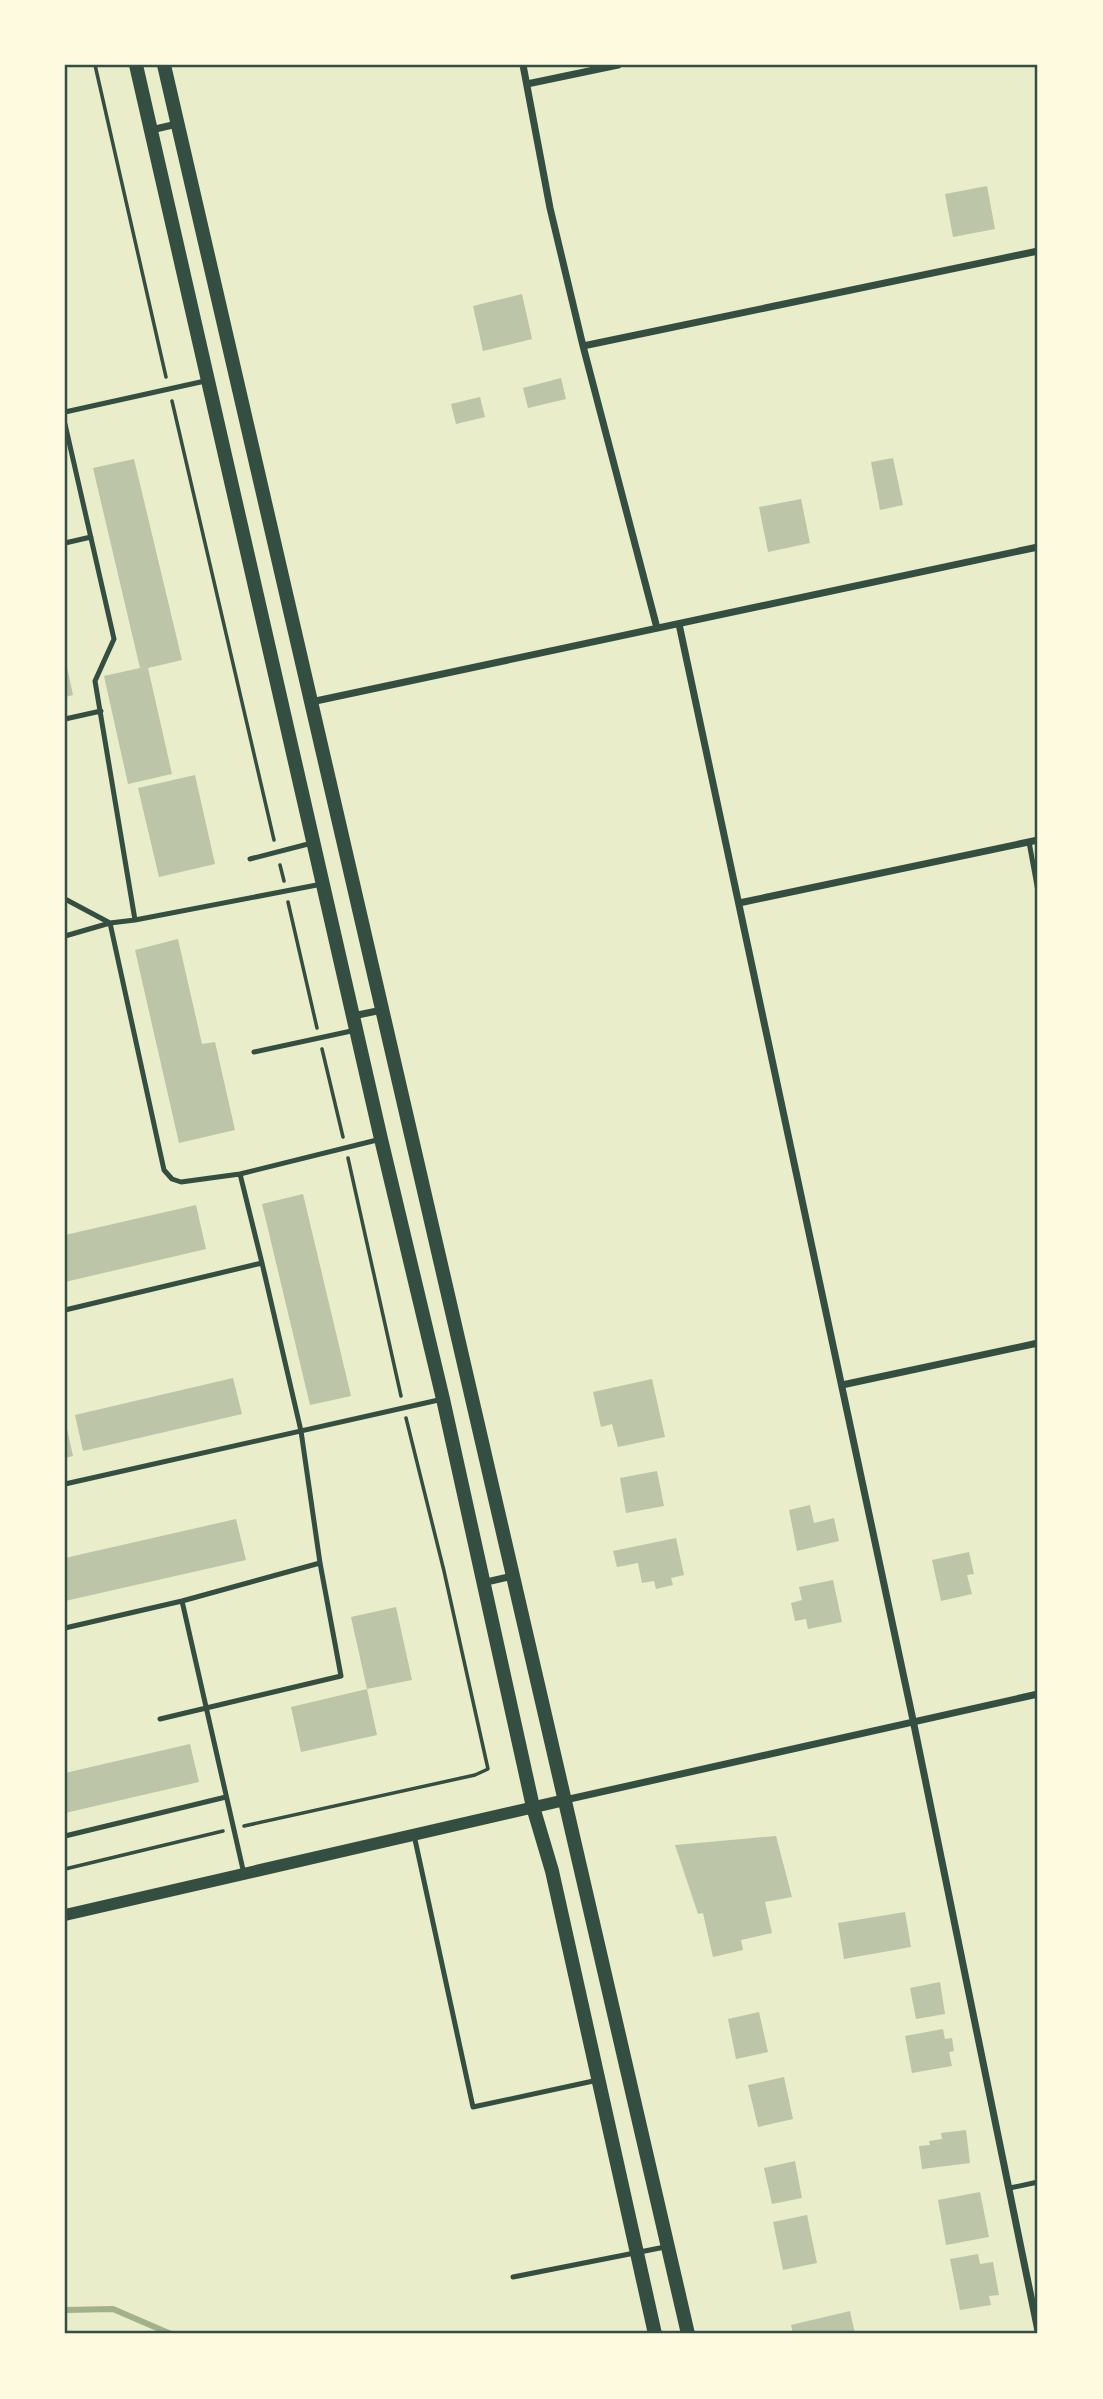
<svg xmlns="http://www.w3.org/2000/svg" width="1103" height="2399" font-family="Rubik,sans-serif">
<rect width="100%" height="100%" fill="#e9edc9"/>
<g fill="none" stroke-linecap="round" stroke-linejoin="round">
<path stroke="#a3b18a" stroke-width="6" d="M 65,2310 L 113,2309 L 171,2334"/>
</g>
<path fill="#bcc5a7" d="M 987,186 L 995,229 L 953,237 L 945,194 Z
M 522,294 L 532,339 L 483,351 L 473,306 Z
M 561,378 L 566,399 L 528,408 L 523,388 Z
M 480,397 L 485,417 L 456,424 L 451,404 Z
M 893,458 L 903,505 L 880,510 L 871,462 Z
M 134,459 L 182,660 L 148,668 L 172,774 L 128,784 L 104,676 L 140,668 L 93,468 Z
M 801,499 L 810,543 L 768,552 L 759,507 Z
M 66,662 L 73,695 L 65,697 L 65,663 Z
M 195,775 L 215,864 L 159,877 L 138,788 Z
M 178,939 L 202,1044 L 215,1042 L 235,1130 L 179,1143 L 135,950 Z
M 303,1194 L 351,1396 L 310,1405 L 262,1204 Z
M 196,1205 L 206,1249 L 65,1282 L 65,1235 Z
M 233,1378 L 242,1414 L 83,1451 L 75,1415 Z
M 652,1379 L 665,1437 L 618,1447 L 612,1424 L 601,1427 L 593,1392 Z
M 66,1424 L 73,1456 L 65,1458 L 65,1425 Z
M 657,1471 L 664,1506 L 626,1513 L 620,1478 Z
M 810,1505 L 814,1523 L 834,1518 L 839,1541 L 797,1551 L 789,1510 Z
M 236,1519 L 246,1560 L 65,1601 L 65,1558 Z
M 676,1538 L 684,1575 L 671,1578 L 673,1585 L 656,1589 L 654,1581 L 642,1583 L 638,1563 L 617,1567 L 613,1551 Z
M 969,1552 L 974,1574 L 967,1575 L 972,1594 L 941,1601 L 932,1560 Z
M 833,1580 L 842,1622 L 808,1629 L 806,1619 L 795,1621 L 791,1603 L 802,1600 L 799,1587 Z
M 396,1607 L 412,1680 L 367,1689 L 351,1617 Z
M 367,1689 L 377,1735 L 301,1752 L 291,1707 Z
M 190,1744 L 199,1782 L 65,1813 L 65,1773 Z
M 776,1836 L 792,1897 L 765,1902 L 772,1933 L 741,1940 L 743,1950 L 713,1957 L 703,1913 L 698,1914 L 675,1845 Z
M 905,1912 L 911,1947 L 844,1959 L 838,1923 Z
M 940,1982 L 945,2014 L 916,2019 L 910,1988 Z
M 759,2012 L 768,2052 L 736,2059 L 728,2019 Z
M 943,2029 L 945,2039 L 952,2038 L 954,2051 L 949,2052 L 952,2066 L 912,2073 L 905,2036 Z
M 784,2077 L 793,2119 L 758,2127 L 748,2085 Z
M 966,2130 L 970,2163 L 922,2169 L 919,2146 L 930,2145 L 929,2141 L 942,2139 L 941,2133 Z
M 795,2161 L 802,2198 L 772,2204 L 764,2168 Z
M 980,2192 L 989,2237 L 946,2245 L 938,2200 Z
M 807,2215 L 817,2263 L 783,2270 L 773,2222 Z
M 978,2254 L 980,2264 L 993,2262 L 999,2295 L 989,2296 L 991,2305 L 960,2310 L 950,2259 Z
M 850,2311 L 855,2334 L 793,2334 L 791,2325 Z"/>
<g fill="none" stroke-linecap="round" stroke-linejoin="round">
<path stroke="#344e41" stroke-width="3.5" d="M 95,65 L 166,377
M 172,401 L 274,840
M 280,865 L 284,881
M 288,902 L 317,1028
M 322,1049 L 343,1137
M 348,1158 L 401,1396
M 244,1826 L 475,1775 L 488,1769 L 444,1571 L 406,1418
M 65,1869 L 223,1831"/>
<path stroke="#344e41" stroke-width="5" d="M 65,412 L 205,381
M 65,424 L 114,639 L 95,681 L 135,920
M 65,543 L 91,537
M 65,719 L 101,711
M 1029,842 L 1038,891
M 250,859 L 312,843
M 65,899 L 110,923 L 135,920 L 322,884
M 65,936 L 110,923 L 164,1170 L 172,1179 L 181,1182 L 240,1174 L 381,1139
M 254,1052 L 356,1030
M 65,1310 L 262,1263 L 240,1174
M 65,1484 L 443,1399
M 182,1601 L 244,1874
M 65,1628 L 182,1601 L 320,1563
M 160,1719 L 341,1676 L 320,1563 L 301,1431 L 262,1263
M 414,1835 L 473,2107 L 598,2080
M 65,1836 L 226,1797
M 1010,2188 L 1038,2182
M 513,2277 L 665,2247"/>
<path stroke="#344e41" stroke-width="7" d="M 523,65 L 550,208 L 583,346 L 657,628
M 527,84 L 618,65
M 151,130 L 177,124
M 583,346 L 1038,251
M 679,624 L 913,1720 L 1038,2331
M 311,702 L 1038,547
M 739,903 L 1038,840
M 353,1016 L 382,1010
M 842,1385 L 1038,1343
M 482,1583 L 513,1576
M 565,1800 L 1038,1694"/>
<path stroke="#344e41" stroke-width="12" d="M 65,1915 L 565,1800"/>
<path stroke="#344e41" stroke-width="14" d="M 136,65 L 381,1139 L 443,1399 L 533,1807 L 552,1871 L 655,2334
M 164,65 L 688,2334"/>
</g>
<rect width="1103" height="2399" fill="none" stroke="#fefae0" stroke-width="133"/>
<rect x="66" y="66" width="970" height="2266" fill="none" stroke="#344e41" stroke-width="2.5"/>
</svg>
